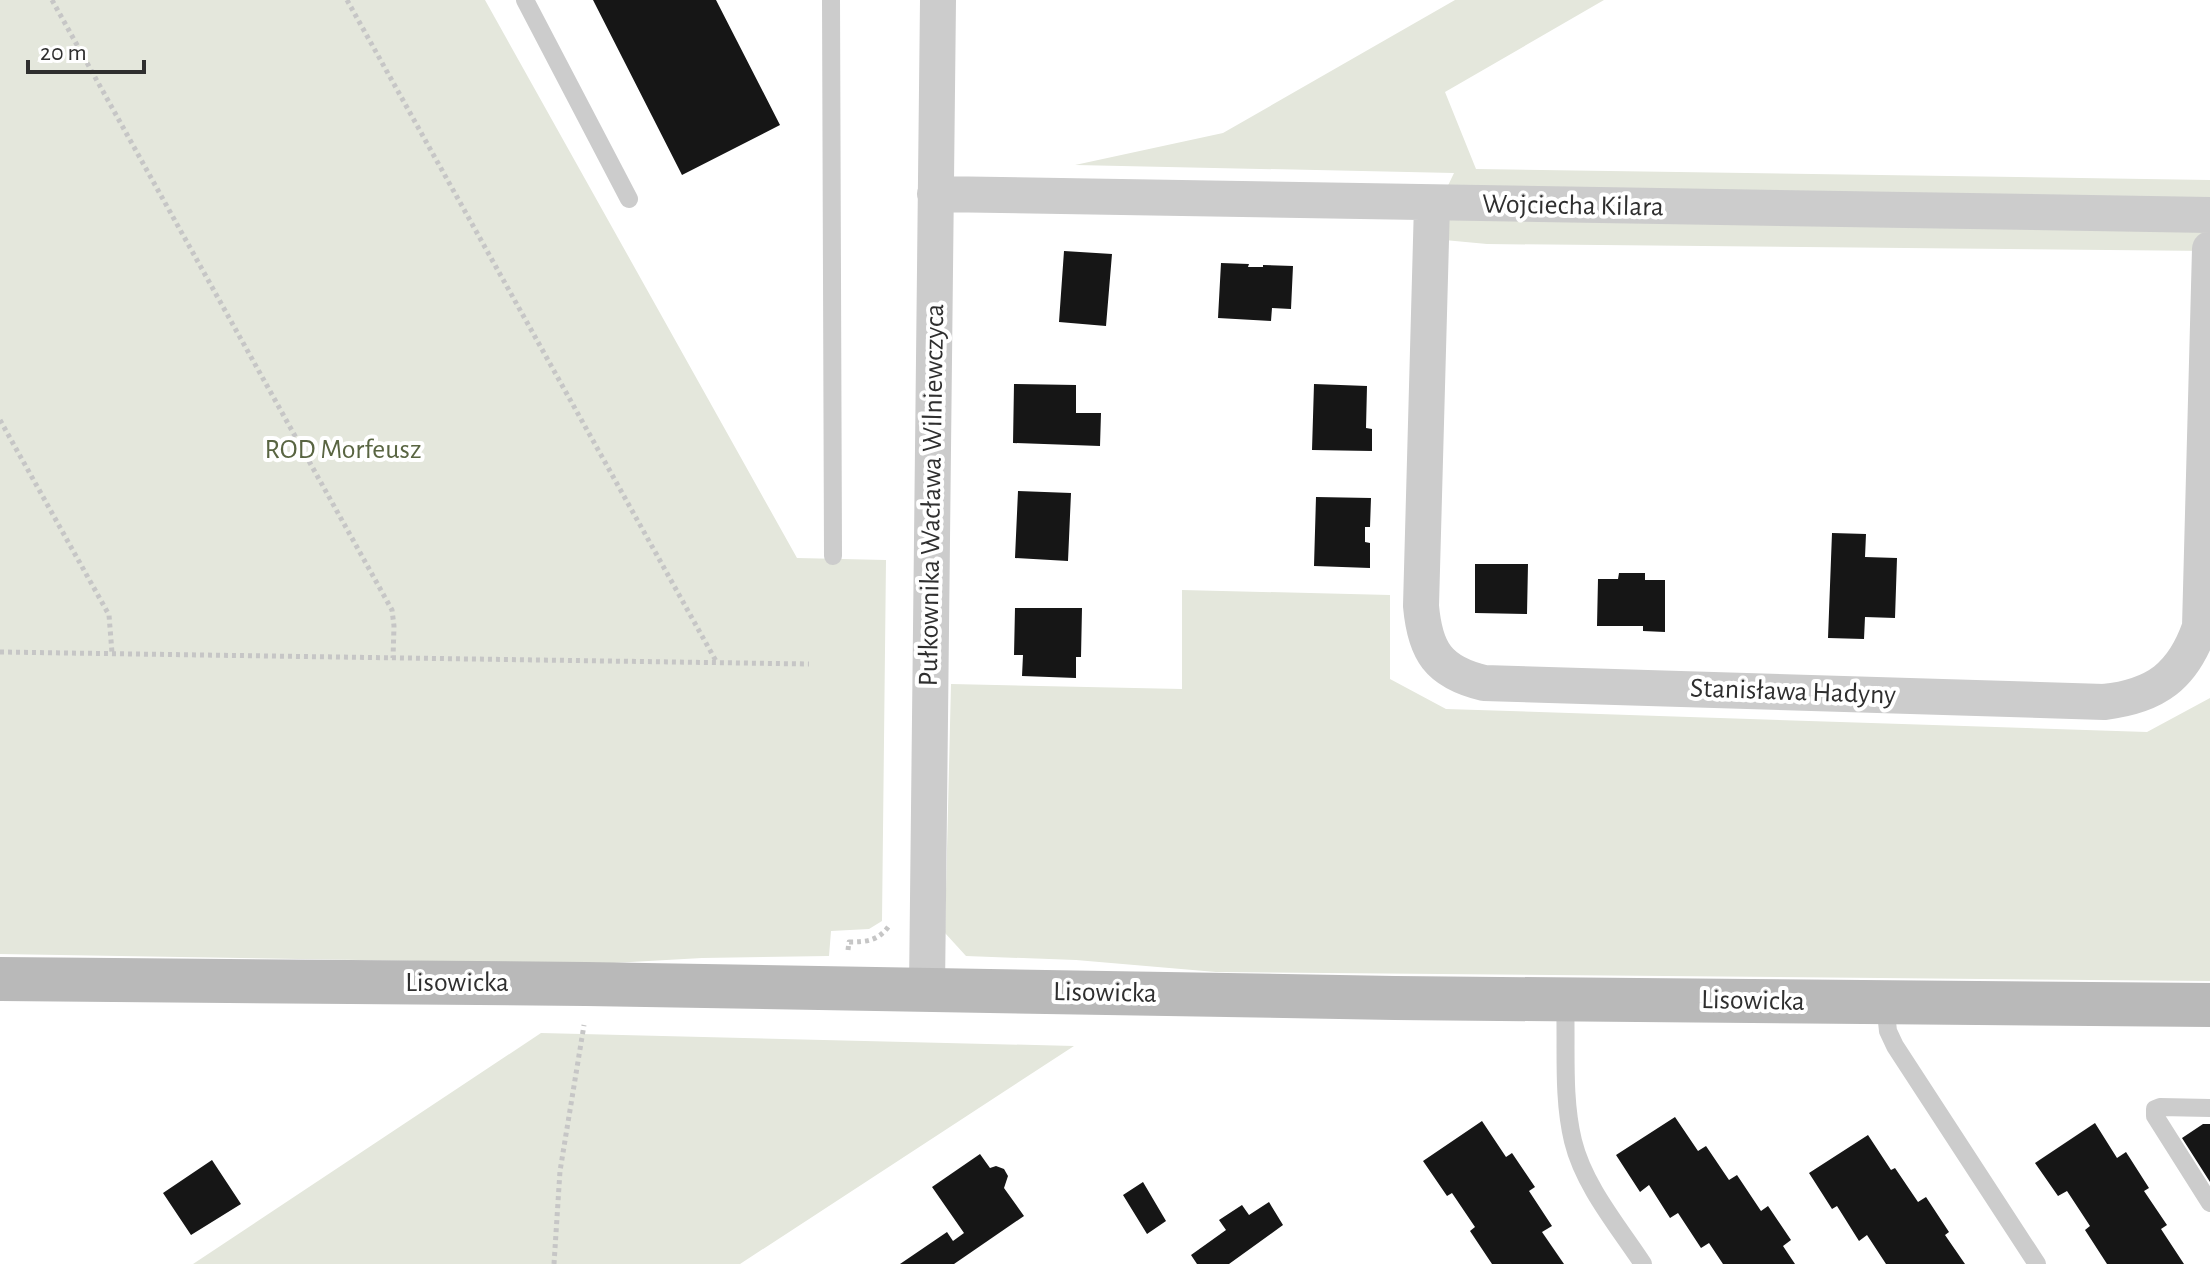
<svg xmlns="http://www.w3.org/2000/svg" width="2210" height="1264" font-family="'Alegreya Sans',sans-serif">
<rect width="100%" height="100%" fill="#fff"/>
<path fill="#e4e7dc" d="M 0,0 L 485,0 L 797,558 L 886,560 L 882,921 L 869,929 L 831,931 L 829,956 L 702,958 L 595,964 L 0,954 Z
M 1455,0 L 1604,0 L 1445,92 L 1476,169 L 2210,180 L 2210,251 L 1487,244 L 1423,238 L 1454,173 L 1075,165 L 1223,133 Z
M 1182,590 L 1390,595 L 1390,679 L 1446,709 L 2147,732 L 2210,698 L 2210,981 L 1216,972 L 1076,960 L 966,956 L 945,933 L 951,684 L 1182,689 Z
M 541,1033 L 1074,1046 L 740,1264 L 193,1264 Z"/>
<path fill="#161616" d="M 593,0 L 716,0 L 780,125 L 682,175 Z
M 1064,251 L 1112,254 L 1106,326 L 1059,322 Z
M 1221,263 L 1249,264 L 1248,267 L 1263,267 L 1263,265 L 1293,266 L 1291,309 L 1272,308 L 1271,321 L 1218,318 Z
M 1014,384 L 1076,385 L 1076,413 L 1101,413 L 1100,446 L 1013,443 Z
M 1314,384 L 1367,386 L 1366,428 L 1372,429 L 1372,451 L 1312,450 Z
M 1018,491 L 1071,493 L 1068,561 L 1015,558 Z
M 1316,497 L 1371,498 L 1370,527 L 1365,527 L 1365,542 L 1370,543 L 1370,568 L 1314,566 Z
M 1832,533 L 1866,534 L 1865,557 L 1897,558 L 1895,618 L 1865,617 L 1864,639 L 1828,638 Z
M 1475,564 L 1528,564 L 1527,614 L 1475,613 Z
M 1619,573 L 1645,573 L 1645,580 L 1665,580 L 1665,632 L 1643,631 L 1643,626 L 1597,626 L 1598,579 L 1618,579 Z
M 1015,608 L 1082,608 L 1081,657 L 1076,657 L 1076,678 L 1022,676 L 1023,655 L 1014,655 Z
M 1675,1117 L 1698,1151 L 1706,1146 L 1729,1180 L 1737,1175 L 1761,1211 L 1768,1206 L 1791,1240 L 1783,1246 L 1795,1264 L 1723,1264 L 1709,1243 L 1701,1248 L 1678,1213 L 1670,1218 L 1649,1185 L 1640,1192 L 1616,1155 Z
M 1482,1121 L 1506,1157 L 1512,1153 L 1535,1187 L 1529,1191 L 1552,1226 L 1542,1232 L 1564,1264 L 1492,1264 L 1470,1231 L 1475,1227 L 1452,1193 L 1447,1196 L 1423,1161 Z
M 2095,1123 L 2117,1158 L 2126,1152 L 2149,1188 L 2144,1191 L 2167,1225 L 2161,1229 L 2184,1264 L 2107,1264 L 2085,1230 L 2090,1226 L 2067,1191 L 2058,1196 L 2035,1163 Z
M 2203,1124 L 2210,1124 L 2210,1182 L 2182,1138 Z
M 1868,1135 L 1891,1170 L 1895,1168 L 1918,1202 L 1926,1197 L 1949,1232 L 1945,1235 L 1965,1264 L 1886,1264 L 1867,1235 L 1859,1241 L 1837,1206 L 1832,1209 L 1809,1173 Z
M 980,1154 L 990,1168 L 996,1166 L 1004,1169 L 1008,1176 L 1004,1188 L 1024,1216 L 954,1264 L 900,1264 L 947,1232 L 953,1241 L 964,1233 L 932,1187 Z
M 212,1160 L 241,1204 L 191,1235 L 163,1193 Z
M 1143,1182 L 1166,1221 L 1147,1234 L 1123,1195 Z
M 1269,1202 L 1283,1225 L 1229,1264 L 1197,1264 L 1191,1255 L 1226,1230 L 1219,1220 L 1242,1205 L 1249,1215 Z"/>
<g fill="none" stroke-linecap="round" stroke-linejoin="round">
<path stroke="#c6c6c6" stroke-width="5" stroke-dasharray="4 4" stroke-linecap="butt" d="M 52,0 L 392,610 L 394,626 L 393,658
M 347,0 L 716,661
M 0,420 L 109,615 L 112,653
M 0,652 L 809,664
M 848,950 L 849,942 C 866,942 878,941 889,926
M 554,1264 L 560,1171 L 584,1025"/>
<path stroke="#ccc" stroke-width="18" d="M 525,0 L 629,199
M 831,0 L 833,556
M 1565,1000 C 1567,1045 1562,1096 1573,1141 C 1584,1186 1618,1226 1643,1264
M 1885,1003 L 1888,1031 L 1895,1046 L 2037,1264
M 2210,1108 L 2160,1107 L 2155,1109 L 2155,1116 L 2210,1203"/>
<path stroke="#ccc" stroke-width="36" d="M 935,194 L 2210,215
M 1432,204 L 1421,606 C 1425,651 1438,672 1484,683 L 2104,702 C 2156,696 2183,676 2200,627 L 2210,249
M 927,989 L 938,0"/>
<path stroke="#b9b9b9" stroke-width="44" d="M 0,979 L 586,984 L 1395,998 L 2210,1005"/>
</g>
<g text-anchor="middle" dominant-baseline="central" stroke-width="8" stroke-linejoin="round" paint-order="stroke">
<g font-size="28" fill="#2f2f2f" stroke="#fff">
<text transform="translate(1573 206) rotate(1)">Wojciecha Kilara</text>
<text transform="translate(932 495) rotate(-89)">Pułkownika Wacława Wilniewczyca</text>
<text transform="translate(1793 692) rotate(2)">Stanisława Hadyny</text>
<text x="457" y="983">Lisowicka</text>
<text transform="translate(1105 993) rotate(1)">Lisowicka</text>
<text transform="translate(1753 1001) rotate(1)">Lisowicka</text>
</g>
<g font-size="28" fill="#596542" stroke="#fff">
<text x="343" y="450">ROD Morfeusz</text>
</g>
</g>
<path d="M28 60v12h116v-12" fill="none" stroke="#2f2f2f" stroke-width="4"/>
<text x="40" y="60" font-size="24" fill="#2f2f2f" stroke="#ffffff" stroke-width="6" paint-order="stroke">20 m</text>
</svg>
